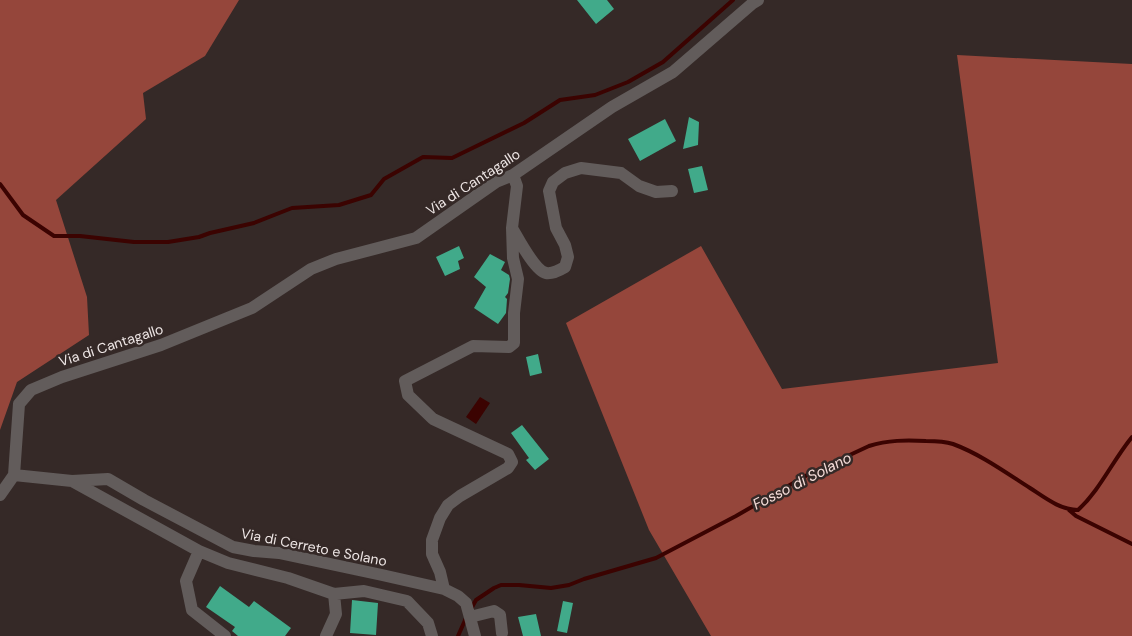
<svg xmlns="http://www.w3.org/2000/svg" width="1132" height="636" font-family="'DM Sans',sans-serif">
<rect width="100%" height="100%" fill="#352927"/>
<path fill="#95463b" d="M 0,0 L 239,0 L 205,56 L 143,93 L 146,119 L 56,200 L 87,297 L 89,335 L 17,382 L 0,430 Z
M 957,55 L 1132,64 L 1132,636 L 711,636 L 649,530 L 566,323 L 701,246 L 782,389 L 998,363 Z"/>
<path fill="#3b0301" d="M 480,397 L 490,403 L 476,424 L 466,417 Z"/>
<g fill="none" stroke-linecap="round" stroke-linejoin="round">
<path stroke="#3b0301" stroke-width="4" d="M 0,184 L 23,215 L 54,236 L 80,236 L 134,242 L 168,242 L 199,237 L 210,233 L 254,223 L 292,208 L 339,205 L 371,195 L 384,179 L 423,157 L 452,158 L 524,123 L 560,100 L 595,95 L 628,82 L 663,62 L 733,0
M 1069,510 L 1076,516 L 1132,544
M 471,609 L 476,600 L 494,588 L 501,585 L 519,585 L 551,588 L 569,585 L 584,579 L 656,558 L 736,516 L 809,474 L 869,446 C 888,440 906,440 926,441 C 935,441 944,441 953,444 C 980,454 1005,472 1030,488 C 1044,497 1060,510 1078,510 C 1100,490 1113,460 1132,437
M 458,636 L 466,618"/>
</g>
<path fill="#41aa8a" d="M 577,0 L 607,0 L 614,9 L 596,24 Z
M 689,117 L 699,122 L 698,145 L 683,149 Z
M 665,119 L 676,141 L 640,161 L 628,139 Z
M 702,166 L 708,190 L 694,193 L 688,169 Z
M 459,246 L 464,258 L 458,261 L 460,269 L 445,276 L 436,257 Z
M 490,254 L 505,262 L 501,270 L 509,275 L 510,279 L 508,293 L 505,297 L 507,299 L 506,313 L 498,324 L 474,308 L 486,287 L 474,277 Z
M 538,354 L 542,373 L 530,376 L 526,357 Z
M 522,425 L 549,459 L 535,470 L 526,460 L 529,458 L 511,433 Z
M 220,586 L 249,607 L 254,601 L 291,628 L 285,636 L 238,636 L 232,631 L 235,627 L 206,607 Z
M 352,600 L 378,603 L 376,635 L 350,633 Z
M 563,601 L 573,603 L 567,633 L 557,631 Z
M 536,614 L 541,636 L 523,636 L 518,617 Z"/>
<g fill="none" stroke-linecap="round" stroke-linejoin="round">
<path stroke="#625c5b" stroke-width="12" d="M 512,228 C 518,238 535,271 546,273 C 552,274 560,270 565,267 L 568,257 L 565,245 L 556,228 L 549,191 L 553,182 L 565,173 L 581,168 L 621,173 L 639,186 L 656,192 L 672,191
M 14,475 L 72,481 L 108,479 L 144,500 L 233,547 L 254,551 L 279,553 L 382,575 L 444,589 L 458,596 L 466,603 L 475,636
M 72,481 L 199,551 L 228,563 L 288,578 L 334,594 L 364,591 L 407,601 L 428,623 L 432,636
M 0,495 L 14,475 L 19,404 L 31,390 L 62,377 L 161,345 L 252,308 L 311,269 L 336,259 L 416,238 L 496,182 L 513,175 L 612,107 L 673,72 L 753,3 L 758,0
M 199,551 L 186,581 L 192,610 L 225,636
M 444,589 L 440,572 L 432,554 L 432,540 L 440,518 L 448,505 L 460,496 L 508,468 L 512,462 L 508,454 L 433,419 L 408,395 L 405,381 L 473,346 L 509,347 L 514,343 L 514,313 L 518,279 L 513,258 L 512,228 L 517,186 L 513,175
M 470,617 L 494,611 L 500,615 L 502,633
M 326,636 L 336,614 L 334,594"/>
</g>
<g text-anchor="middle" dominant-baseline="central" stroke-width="5" stroke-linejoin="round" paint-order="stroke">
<g font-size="14" fill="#eee6e5" stroke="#352927">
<text transform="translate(473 182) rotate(-33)">Via di Cantagallo</text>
<text transform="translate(111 345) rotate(-18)">Via di Cantagallo</text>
<text transform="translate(314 547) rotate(11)">Via di Cerreto e Solano</text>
</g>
<g font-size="15" font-style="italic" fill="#f6ddd9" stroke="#352927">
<text transform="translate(802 481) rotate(-27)">Fosso di Solano</text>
</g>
</g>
</svg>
